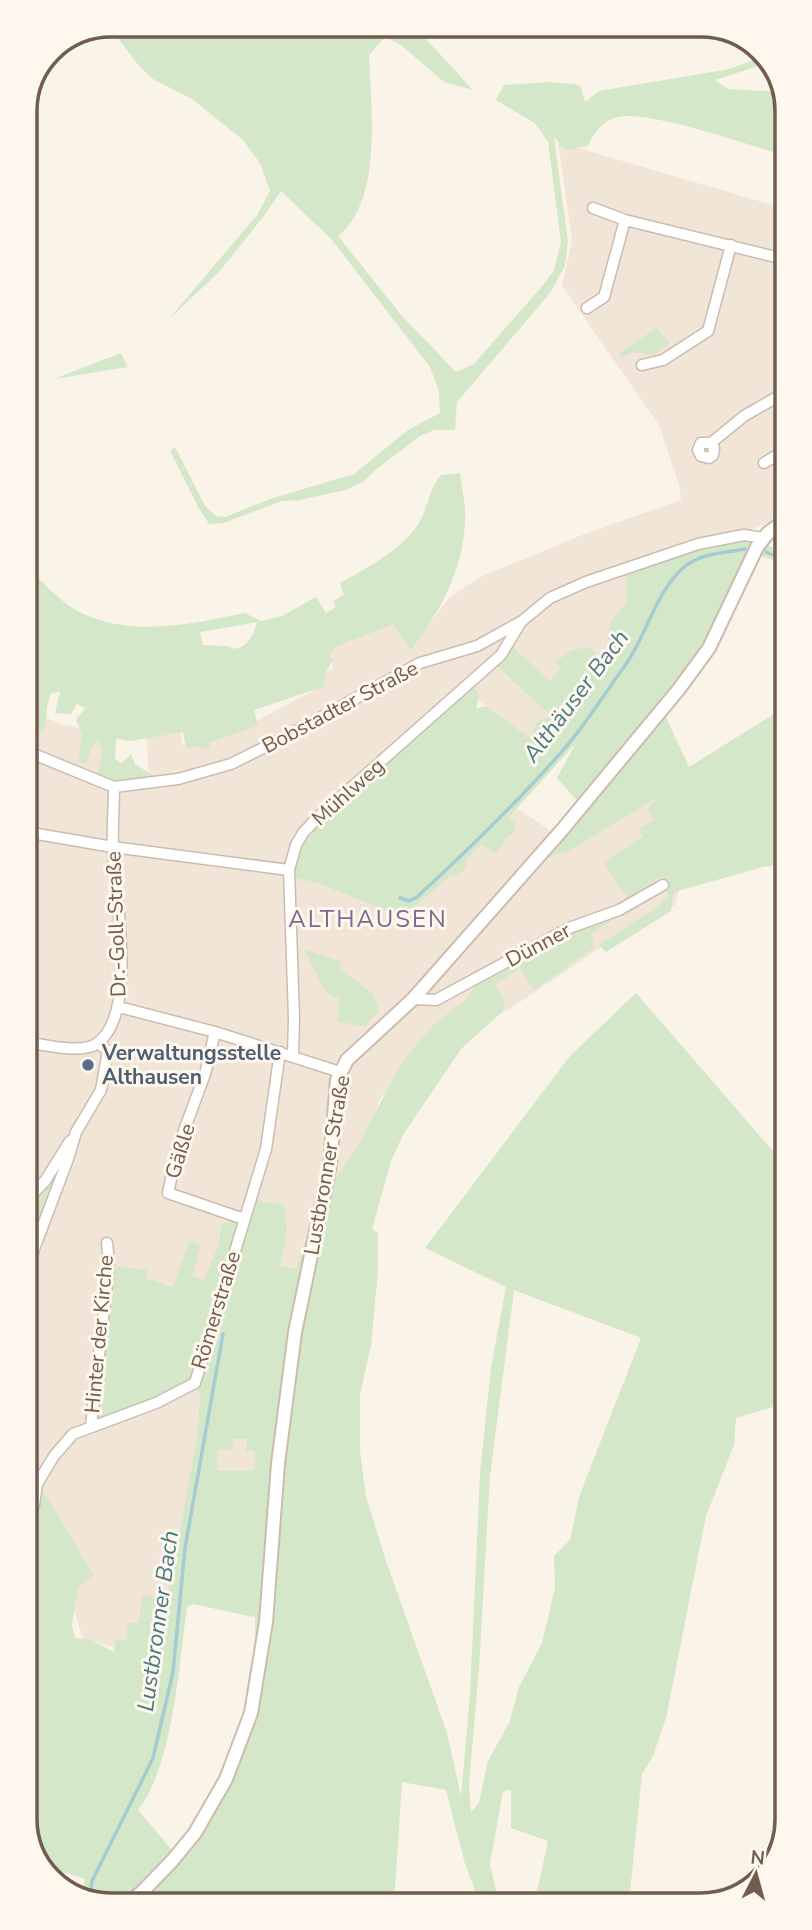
<svg xmlns="http://www.w3.org/2000/svg" width="812" height="1930" font-family="'Nunito Sans',sans-serif">
<rect width="100%" height="100%" fill="#faf3e8"/>
<path fill="#f1e5d7" d="M 558,142 L 783,208 L 784,510 L 765,524 L 679,558 L 548,754 L 465,689 L 287,869 L 384,908 L 411,909 L 513,806 L 568,842 L 710,764 L 675,905 L 600,948 L 511,1008 L 502,1012 L 488,995 L 432,1034 L 380,1099 L 360,1156 L 270,1481 L 195,1480 L 166,1660 L 83,1639 L 28,1466 L 28,1279 L 69,1171 L 52,1165 L 27,1192 L 26,710 L 64,725 L 114,735 L 106,774 L 149,780 L 146,730 L 179,724 L 183,746 L 224,736 L 257,721 L 319,687 L 316,678 L 334,668 L 326,652 L 394,616 L 411,649 L 449,598 L 480,577 L 582,535 L 681,500 L 680,488 L 659,425 L 562,286 L 572,240 Z"/>
<path fill="#d4e7c8" fill-rule="evenodd" d="M 108,25 L 431,25 L 426,39 L 473,90 L 444,82 L 402,46 L 385,37 L 369,55 C 371,107 383,200 338,236 L 402,316 L 456,372 L 474,364 L 544,284 L 554,270 L 561,242 L 548,142 L 536,124 L 496,100 L 504,85 L 551,82 L 580,85 L 585,102 L 599,91 L 730,69 L 764,56 L 767,61 L 762,65 L 715,80 L 728,89 L 783,92 L 783,155 C 748,145 649,110 618,117 C 602,121 594,132 588,146 L 566,150 L 554,137 L 568,242 L 565,266 L 550,293 L 457,402 L 455,430 L 434,430 L 420,436 L 374,471 L 363,482 L 345,490 L 300,500 L 282,501 L 224,523 L 209,524 L 197,505 L 170,451 L 175,447 L 205,506 L 216,516 L 225,517 L 270,499 L 354,474 L 408,430 L 440,413 L 439,391 L 430,367 L 332,240 L 281,191 L 263,217 L 219,272 L 168,320 L 257,215 L 270,191 L 260,163 L 243,140 L 192,99 L 153,79 L 139,66 Z
M 656,328 L 670,343 L 653,355 L 632,352 L 621,358 L 619,354 Z
M 121,353 L 128,367 L 54,379 Z
M 460,473 C 462,489 466,506 465,522 C 463,570 440,612 411,650 L 393,624 L 335,647 L 328,656 L 333,659 L 324,676 L 325,686 L 254,710 L 258,725 L 209,743 L 210,747 L 201,750 L 200,745 L 186,749 L 183,732 L 131,741 L 116,739 L 115,758 L 121,764 L 131,754 L 135,764 L 152,775 L 154,782 L 114,787 L 96,780 L 103,749 L 98,741 L 92,746 L 87,763 L 78,762 L 82,735 L 76,720 L 85,708 L 77,704 L 71,714 L 55,713 L 60,692 L 51,693 C 45,708 48,718 43,732 L 26,728 L 26,565 C 41,580 56,598 74,609 C 125,639 192,624 245,613 L 261,621 L 282,616 L 316,597 L 326,613 L 336,607 L 333,601 L 344,595 L 340,583 C 367,568 396,553 415,529 C 428,512 428,490 441,475 ZM 257,622 C 252,637 250,645 234,649 L 228,646 L 203,645 L 200,632 Z
M 763,538 L 769,546 L 784,552 L 784,563 L 753,554 L 710,650 L 662,709 L 689,767 L 785,707 L 785,864 L 763,867 L 674,892 L 671,911 L 606,952 L 599,945 L 657,907 L 669,896 L 663,885 L 671,881 L 661,877 L 627,898 L 603,863 L 643,836 L 639,829 L 654,820 L 647,808 L 663,794 L 567,852 L 535,860 L 582,806 L 557,778 L 576,743 L 509,817 L 515,823 L 515,832 L 508,836 L 496,853 L 481,844 L 467,859 L 466,869 L 452,877 L 452,874 L 413,908 L 394,914 L 316,882 L 289,877 L 303,833 L 472,681 L 479,695 L 476,709 L 486,706 L 534,741 L 532,732 L 538,721 L 551,716 L 493,662 L 508,643 L 550,681 L 560,668 L 555,662 L 572,650 L 591,647 L 597,657 L 613,648 L 607,637 L 612,620 L 626,604 L 627,568 L 721,540 Z
M 619,910 L 615,918 L 592,933 L 594,948 L 534,990 L 520,968 L 495,985 L 505,1001 L 502,1012 L 461,1049 L 403,1135 L 391,1161 L 372,1229 L 378,1232 L 378,1271 L 371,1345 L 360,1394 L 360,1451 L 366,1497 L 386,1561 L 447,1733 L 461,1796 L 470,1695 L 480,1474 L 491,1367 L 506,1287 L 425,1248 L 570,1056 L 636,993 L 786,1166 L 786,1403 L 736,1418 L 734,1445 L 706,1516 L 666,1718 L 653,1756 L 642,1774 L 629,1902 L 541,1902 L 537,1892 L 548,1841 L 511,1828 L 511,1790 L 503,1791 L 490,1864 L 499,1903 L 480,1903 L 465,1864 L 446,1790 L 402,1782 L 394,1903 L 105,1905 L 81,1896 L 85,1879 L 43,1866 L 29,1847 L 28,1522 L 37,1484 L 49,1500 L 93,1575 L 78,1588 L 72,1625 L 75,1638 L 89,1639 L 114,1652 L 115,1639 L 126,1640 L 128,1622 L 139,1623 L 142,1595 L 164,1597 L 168,1593 L 197,1439 L 200,1398 L 197,1379 L 195,1383 L 91,1426 L 108,1273 L 119,1267 L 147,1270 L 145,1278 L 173,1287 L 189,1241 L 201,1245 L 192,1276 L 204,1281 L 219,1244 L 221,1224 L 244,1219 L 250,1199 L 284,1205 L 287,1232 L 280,1266 L 296,1269 L 330,1165 L 336,1177 L 357,1148 L 400,1065 L 433,1025 L 467,999 L 480,976 L 569,928 ZM 514,1290 L 641,1338 L 579,1497 L 570,1540 L 554,1556 L 555,1588 L 542,1643 L 519,1687 L 509,1723 L 488,1761 L 479,1803 L 471,1812 L 469,1785 L 479,1668 L 490,1476 ZM 233,1439 L 247,1439 L 246,1451 L 255,1451 L 254,1470 L 217,1471 L 218,1450 L 232,1450 ZM 193,1604 L 253,1617 L 255,1614 C 256,1653 250,1706 236,1743 C 222,1781 198,1818 172,1850 L 138,1810 C 173,1766 179,1664 187,1607 Z
M 304,949 L 340,961 L 341,969 L 373,994 L 379,1011 L 364,1027 L 338,1021 L 339,999 L 326,993 Z
M 62,1175 L 28,1265 L 27,1200 L 45,1181 Z"/>
<g fill="none" stroke-linecap="round" stroke-linejoin="round">
<path stroke="#a6cbd3" stroke-width="3.5" d="M 766,552 L 784,560
M 400,898 L 409,901 L 417,897 C 468,850 518,802 564,749 C 586,724 604,694 624,667 C 647,636 654,594 684,567 C 701,553 724,553 745,549
M 90,1900 L 92,1881 L 153,1758 L 173,1672 L 185,1548 L 223,1334"/>
<defs>
<path id="minor" d="M 593,208 L 625,220
M 587,308 L 604,297 L 625,220 L 784,259
M 642,365 L 663,360 L 708,331 L 731,245
M 711,443 L 714,448 L 713,455 L 709,458 L 701,456 L 698,450 L 701,443 L 711,443 L 744,416 L 784,393
M 764,463 L 784,451
M 26,751 L 114,787 L 178,779 L 231,764 L 285,737 L 420,663 L 477,646 L 522,621 L 550,598 L 586,582 L 698,544 L 744,535 L 763,538
M 26,832 L 113,847 L 289,870
M 413,999 L 436,1000 L 569,928 L 619,910 L 663,885
M 119,1007 L 215,1032 L 340,1072
M 215,1032 L 205,1074 L 178,1147 L 168,1193 L 244,1219
M 27,1042 C 44,1045 81,1054 96,1044 C 140,1015 114,893 113,846 C 112,827 114,807 114,787
M 293,1055 L 294,1018 L 289,870 L 296,845 L 303,833 L 317,818 L 501,655 L 521,622
M 27,1200 L 45,1181 L 70,1141
M 28,1265 L 68,1159 L 76,1132 L 101,1090 L 108,1051 L 98,1043
M 91,1426 L 107,1284 L 109,1264 L 107,1243
M 28,1522 L 34,1505 L 37,1484 L 54,1456 L 73,1434 L 156,1403 L 195,1383 L 266,1149 L 280,1052"/>
<path id="tertiary" d="M 125,1905 L 141,1893 L 172,1861 L 195,1833 L 226,1779 L 251,1713 L 266,1622 L 278,1464 L 295,1332 L 330,1165 L 337,1080 L 347,1060 L 413,999 L 562,830 L 679,689 L 709,648 L 757,547 L 768,533 L 784,521"/>
</defs>
<use href="#minor" stroke="#cbbcaf" stroke-width="13"/>
<use href="#tertiary" stroke="#cbbcaf" stroke-width="16"/>
<use href="#minor" stroke="#fff" stroke-width="10"/>
<use href="#tertiary" stroke="#fff" stroke-width="12"/>
</g>
<circle fill="#5c6f8a" stroke="#fdf7ee" stroke-width="2.5" cx="88" cy="1065" r="7"/>
<g text-anchor="middle" dominant-baseline="central" stroke-width="6" stroke-linejoin="round" paint-order="stroke">
<g font-size="21" fill="#725c4f" stroke="#fdf7ee">
<text transform="translate(340 707) rotate(-28)">Bobstadter Straße</text>
<text transform="translate(348 792) rotate(-42)">Mühlweg</text>
<text transform="translate(116 924) rotate(-92)">Dr.-Goll-Straße</text>
<text transform="translate(538 945) rotate(-28)">Dünner</text>
<text transform="translate(180 1151) rotate(-73)">Gäßle</text>
<text transform="translate(327 1165) rotate(-80)">Lustbronner Straße</text>
<text transform="translate(216 1310) rotate(-73)">Römerstraße</text>
<text transform="translate(99 1334) rotate(-85)">Hinter der Kirche</text>
</g>
<g font-size="21" font-weight="bold" fill="#4e5e75" stroke="#fdf7ee" text-anchor="start">
<text x="102" y="1053">Verwaltungsstelle<tspan x="102" dy="24">Althausen</tspan></text>
</g>
<g font-size="23" font-style="italic" fill="#4b7983" stroke="#fdf7ee">
<text transform="translate(576 696) rotate(-53)">Althäuser Bach</text>
<text transform="translate(158 1621) rotate(-82)">Lustbronner Bach</text>
</g>
<g font-size="24" letter-spacing="2" fill="#81668d" stroke="#fdf7ee">
<text x="368" y="919">ALTHAUSEN</text>
</g>
</g>
<path d="M0 0H812V1930H0ZM111 37H701A74 74 0 0 1 775 111V1819A74 74 0 0 1 701 1893H111A74 74 0 0 1 37 1819V111A74 74 0 0 1 111 37Z" fill="#fdf7ee" fill-rule="evenodd"/>
<path fill="none" stroke="#725c4f" stroke-width="3.5" d="M111 37H701A74 74 0 0 1 775 111V1819A74 74 0 0 1 701 1893H111A74 74 0 0 1 37 1819V111A74 74 0 0 1 111 37Z"/>
<g transform="translate(756 1874) rotate(6)" stroke="#fdf7ee" stroke-width="5" paint-order="stroke">
<path d="M0-5L12 26L0 18L-12 26Z" fill="#725c4f"/>
<text y="-10" font-size="19" font-weight="bold" text-anchor="middle" fill="#725c4f">N</text>
</g>
</svg>
